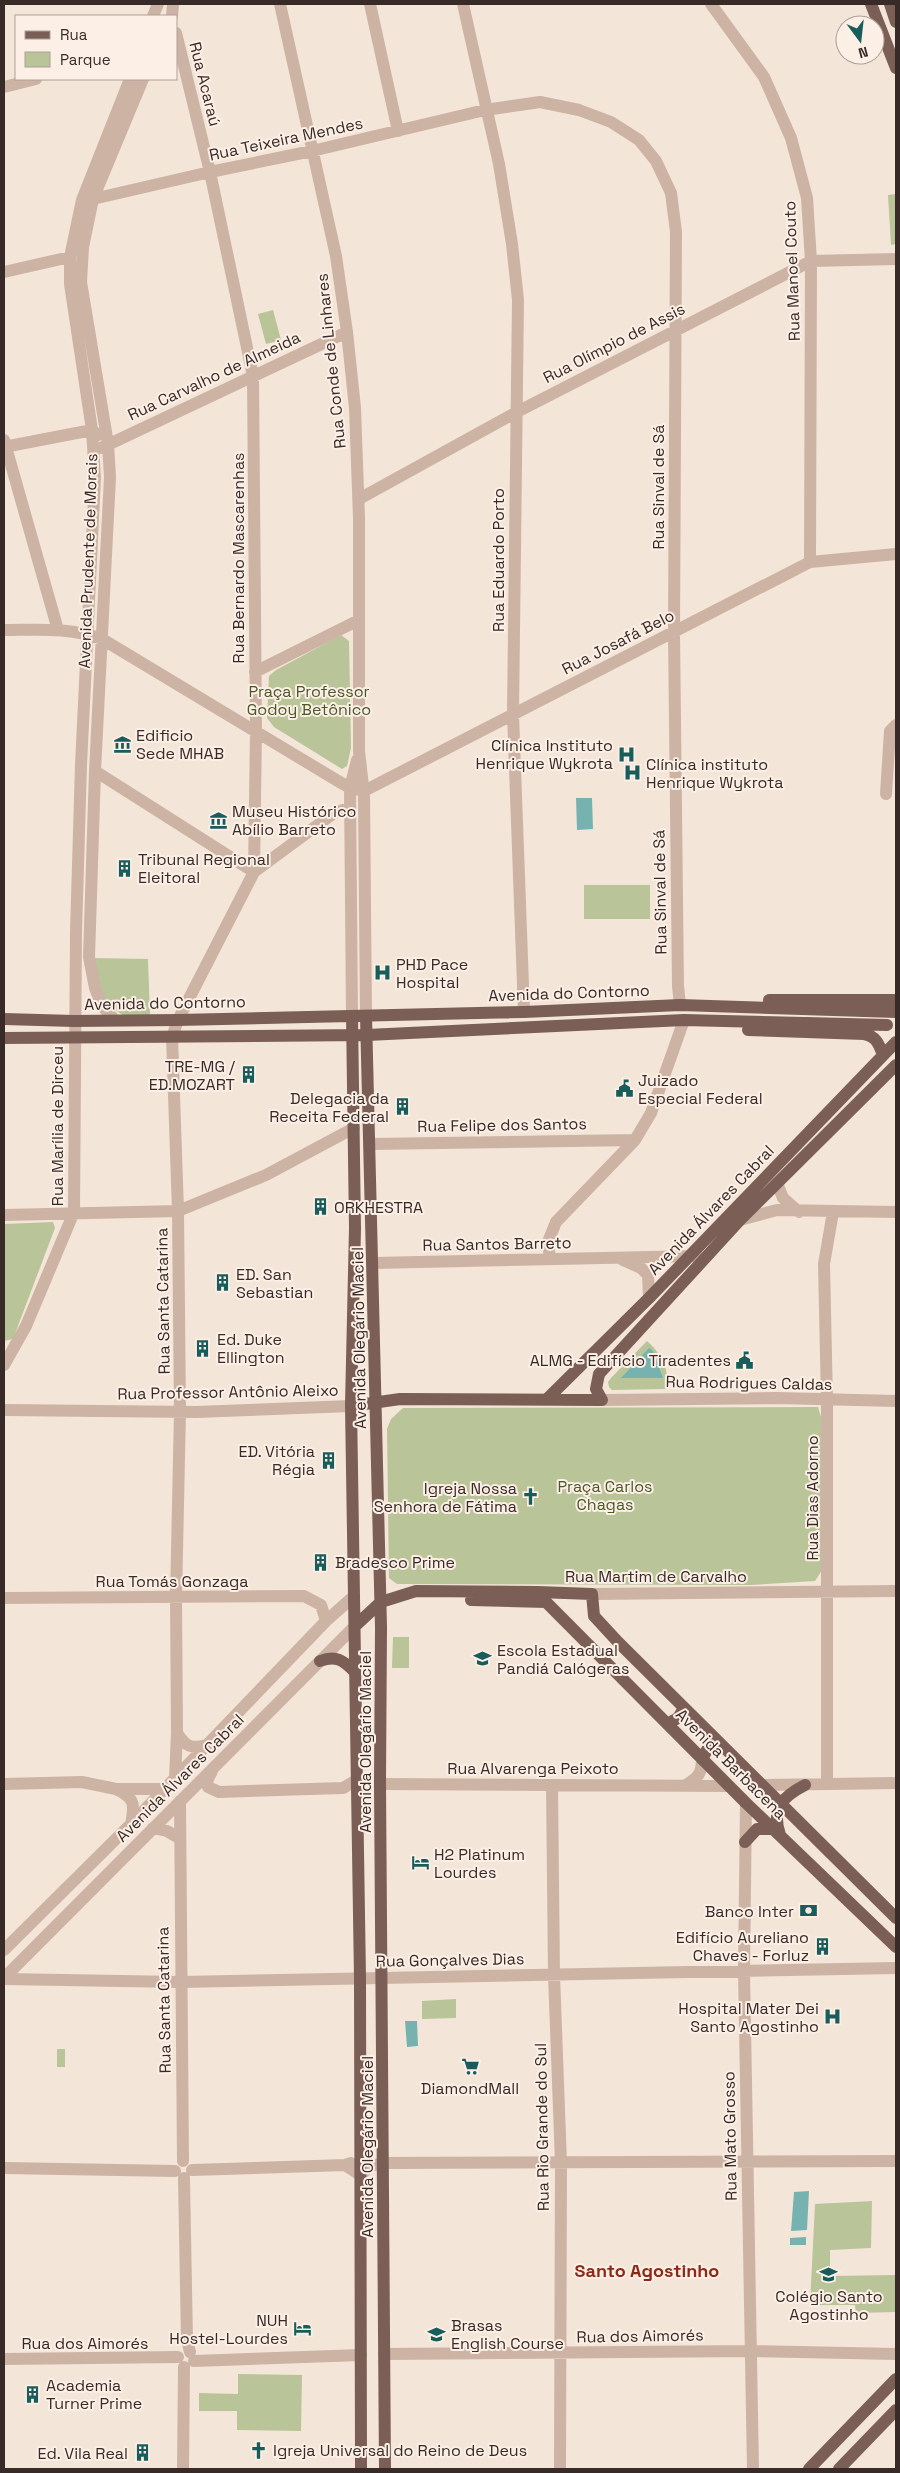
<svg xmlns="http://www.w3.org/2000/svg" width="900" height="2473" font-family="'Space Grotesk',sans-serif">
<rect width="100%" height="100%" fill="#f4e5d9"/>
<path fill="#b9c498" d="M 896,194 L 896,244 L 891,245 L 888,195 Z
M 273,310 L 281,340 L 266,344 L 258,314 Z
M 341,635 L 349,641 L 351,748 L 347,766 L 342,769 L 274,727 L 267,718 L 269,676 L 276,670 Z
M 584,885 L 650,885 L 650,919 L 584,919 Z
M 90,958 L 148,959 L 150,1015 L 124,1016 L 107,1004 Z
M 53,1222 L 55,1228 L 13,1339 L 4,1341 L 4,1224 Z
M 647,1341 C 660,1352 671,1370 666,1389 L 612,1390 L 609,1387 L 608,1382 L 611,1378 Z
M 818,1407 L 821,1417 L 822,1570 L 815,1581 L 750,1585 L 397,1584 L 389,1578 L 387,1429 L 391,1419 L 403,1408 Z
M 393,1637 L 409,1637 L 409,1668 L 392,1668 Z
M 456,1999 L 456,2018 L 422,2019 L 422,2001 Z
M 57,2049 L 65,2049 L 65,2067 L 57,2067 Z
M 872,2201 L 871,2248 L 830,2250 L 830,2276 L 896,2275 L 896,2312 L 856,2313 L 855,2305 L 810,2305 L 815,2204 Z
M 238,2374 L 302,2375 L 301,2431 L 237,2430 L 237,2411 L 199,2411 L 199,2393 L 238,2394 Z"/>
<path fill="#76b3b0" d="M 576,798 L 592,798 L 593,829 L 577,830 Z
M 649,1348 L 653,1351 L 663,1378 L 621,1378 Z
M 405,2021 L 417,2021 L 418,2046 L 407,2047 Z
M 809,2191 L 807,2230 L 791,2231 L 794,2192 Z
M 806,2237 L 806,2245 L 790,2245 L 790,2238 Z"/>
<g fill="none" stroke-linecap="round" stroke-linejoin="round">
<path stroke="#cdb3a4" stroke-width="12" d="M 280,4 L 336,256 L 347,332 L 355,408 L 359,518 L 359,751 L 364,795 L 366,1016
M 370,4 L 398,131
M 463,4 L 499,164 L 512,244 L 518,300 L 513,714 L 524,1012
M 711,4 L 764,77 L 791,138 L 807,198 L 811,261 L 810,562
M 153,16 L 158,4
M 172,16 L 173,4
M 4,87 L 36,79
M 93,199 L 210,172 L 312,151 L 485,110 L 540,102 L 579,110 L 611,122 L 639,140 L 656,161 L 671,193 L 676,232 L 674,633 L 678,986 L 680,1005
M 4,272 L 70,257
M 4,440 L 58,630
M 4,447 L 92,430 L 98,435
M 101,448 L 347,332
M 359,499 L 515,413 L 811,261 L 896,259
M 4,630 C 37,630 70,627 102,639 L 338,781 L 350,788 L 364,791 L 810,562 L 896,554
M 255,672 L 359,620
M 95,771 L 254,872 L 334,813 L 343,810 L 350,812
M 886,794 L 890,731 L 896,725
M 352,1016 L 350,788 L 357,760
M 115,1020 L 102,1006 L 95,988 L 89,957 L 95,771 L 110,477 L 108,444 L 81,282 L 83,247 L 93,199 L 143,79
M 370,1144 L 635,1140
M 777,1183 L 783,1198 L 799,1212
M 4,1215 L 178,1211 L 266,1175 L 354,1128
M 740,1220 L 777,1210 L 896,1212
M 550,1259 L 548,1242 L 556,1222 L 635,1140 L 651,1113 L 684,1020
M 623,1260 L 641,1268 L 648,1275 L 649,1298
M 374,1263 L 697,1256
M 4,1365 L 26,1326 L 74,1212 L 76,932 L 81,765 L 95,478 L 92,430 L 70,284 L 70,257 L 82,200 L 130,79
M 602,1400 L 777,1398 L 896,1401
M 4,1410 L 196,1412 L 351,1406
M 592,1594 L 896,1591
M 4,1598 L 304,1596 L 321,1605 L 326,1621
M 177,1733 C 186,1747 191,1749 207,1745
M 212,1771 L 207,1781 L 208,1787 L 219,1792 L 343,1788 L 355,1781
M 175,1778 L 177,1733 L 176,1598 L 180,1411 L 178,1211 L 172,1037 L 178,1020 L 254,872 L 256,730 L 253,376 L 210,172 L 176,33
M 4,1784 L 82,1782 L 116,1789 L 164,1789
M 380,1784 L 729,1786
M 827,1784 L 827,1401 L 824,1264 L 833,1212
M 552,1785 L 554,1975 L 561,2163 L 560,2469
M 686,1785 C 698,1778 702,1773 702,1759
M 762,1785 L 896,1783
M 116,1789 C 135,1798 135,1804 131,1824
M 180,1801 L 183,2161
M 746,1803 L 744,1971 L 753,2469
M 153,1828 L 167,1831 L 179,1838
M 4,1950 L 131,1824 L 326,1621 L 354,1596
M 4,1978 L 355,1626
M 4,1979 L 180,1982 L 896,1968
M 345,2165 L 360,2175 L 371,2166 L 383,2163 L 896,2161
M 4,2168 L 175,2171
M 192,2170 L 345,2165 L 351,2163
M 184,2178 L 187,2340 L 190,2352
M 384,2354 L 750,2351 L 896,2354
M 4,2359 L 178,2357
M 194,2361 L 361,2355
M 183,2469 L 184,2367"/>
<path stroke="#7b5f56" stroke-width="12" d="M 871,4 L 896,68
M 890,4 L 896,22
M 769,1000 L 896,1000
M 352,1016 L 355,1228 L 351,1406 L 360,1978 L 361,2469
M 366,1016 L 381,1627 L 380,1784 L 385,2469
M 4,1019 L 74,1021 L 178,1020 L 524,1012 L 680,1005 L 896,1012
M 748,1030 L 864,1034 C 876,1036 879,1044 883,1055
M 4,1038 L 367,1035 L 684,1020 L 887,1025
M 547,1399 L 649,1298 L 896,1042
M 351,1406 L 400,1399 L 602,1400 L 596,1389 L 599,1374 L 740,1220 L 896,1065
M 471,1600 L 546,1602 L 746,1803 L 896,1947
M 355,1626 L 381,1602 L 416,1591 L 538,1592 L 592,1594 L 594,1616 L 618,1642 L 896,1918
M 320,1661 C 336,1655 343,1660 355,1672
M 667,1724 L 678,1718 L 684,1708
M 702,1759 L 707,1750 L 719,1742
M 780,1835 C 771,1808 782,1797 805,1785
M 745,1842 L 757,1829 L 774,1829
M 809,2469 L 896,2379
M 839,2469 L 896,2410"/>
</g>
<defs>
<symbol id="museum-bare" viewBox="-9 -9 18 18"><path d="M0-6L6-3V-2H-6V-3ZM-5-1h2V3h-2ZM-1-1h2V3h-2ZM3-1h2V3H3ZM-6 4H6V6H-6Z" fill="#185d5b" stroke="#fbefe6" stroke-width="2.5" paint-order="stroke"/></symbol>
<symbol id="hospital-bare" viewBox="-9 -9 18 18"><path d="M-5-5h3v3.5h4V-5h3V5h-3V1.5h-4V5h-3Z" fill="#185d5b" stroke="#fbefe6" stroke-width="2.5" paint-order="stroke"/></symbol>
<symbol id="building-bare" viewBox="-9 -9 18 18"><path d="M-4-6H4V6H1V3H-1V6H-4ZM-2.5-4.3h1.7v1.8h-1.7ZM.8-4.3h1.7v1.8H.8ZM-2.5-1h1.7V.8h-1.7ZM.8-1h1.7V.8H.8Z" fill="#185d5b" stroke="#fbefe6" stroke-width="2.5" paint-order="stroke"/></symbol>
<symbol id="civic-bare" viewBox="-9 -9 18 18"><path d="M-.6-6.5H3V-4.5H.6V-3L4-1V1h2V6H-6V1h2V-1L-.6-3ZM-1.2 2.5V6h2.4V2.5Z" fill="#185d5b" stroke="#fbefe6" stroke-width="2.5" paint-order="stroke"/></symbol>
<symbol id="church-bare" viewBox="-9 -9 18 18"><path d="M-1.2-6h2.4v3.5h3.3v2.4h-3.3V6h-2.4V-.1h-3.3v-2.4h3.3Z" fill="#185d5b" stroke="#fbefe6" stroke-width="2.5" paint-order="stroke"/></symbol>
<symbol id="school-bare" viewBox="-9 -9 18 18"><path d="M0-5L7-2L0 1L-7-2ZM-4 1L0 2.5L4 1V4Q0 6-4 4Z" fill="#185d5b" stroke="#fbefe6" stroke-width="2.5" paint-order="stroke"/></symbol>
<symbol id="hotel-bare" viewBox="-9 -9 18 18"><path d="M-6-4.5h1.5V1H6V5H4.5V3h-9V5H-6ZM-4 0a1.8 1.8 0 1 1 3.6 0ZM.5 0V-2.5h3Q6-2.5 6 0Z" fill="#185d5b" stroke="#fbefe6" stroke-width="2.5" paint-order="stroke"/></symbol>
<symbol id="bank-bare" viewBox="-9 -9 18 18"><path d="M-6-4H6V4H-6ZM0-2.3a2.3 2.3 0 1 0 0 4.6a2.3 2.3 0 1 0 0-4.6Z" fill="#185d5b" stroke="#fbefe6" stroke-width="2.5" paint-order="stroke"/></symbol>
<symbol id="supermarket-bare" viewBox="-9 -9 18 18"><path d="M-6-5.5h2.5l.6 2H6L4.5 2H-2.5L-4.4-4H-6ZM-1.5 3.2a1.3 1.3 0 1 0 .1 0ZM3 3.2a1.3 1.3 0 1 0 .1 0Z" fill="#185d5b" stroke="#fbefe6" stroke-width="2.5" paint-order="stroke"/></symbol>
<symbol id="university-bare" viewBox="-9 -9 18 18"><path d="M0-5L7-2L0 1L-7-2ZM-4 1L0 2.5L4 1V4Q0 6-4 4Z" fill="#185d5b" stroke="#fbefe6" stroke-width="2.5" paint-order="stroke"/></symbol>
</defs>
<g fill-rule="evenodd">
<use href="#museum-bare" x="110" y="732" width="25" height="25"/>
<use href="#hospital-bare" x="614" y="742" width="25" height="25"/>
<use href="#hospital-bare" x="620" y="760" width="25" height="25"/>
<use href="#museum-bare" x="206" y="808" width="25" height="25"/>
<use href="#building-bare" x="112" y="856" width="25" height="25"/>
<use href="#hospital-bare" x="370" y="960" width="25" height="25"/>
<use href="#building-bare" x="236" y="1062" width="25" height="25"/>
<use href="#civic-bare" x="612" y="1076" width="25" height="25"/>
<use href="#building-bare" x="390" y="1094" width="25" height="25"/>
<use href="#building-bare" x="308" y="1194" width="25" height="25"/>
<use href="#building-bare" x="210" y="1270" width="25" height="25"/>
<use href="#building-bare" x="190" y="1336" width="25" height="25"/>
<use href="#civic-bare" x="732" y="1348" width="25" height="25"/>
<use href="#building-bare" x="316" y="1448" width="25" height="25"/>
<use href="#church-bare" x="518" y="1484" width="25" height="25"/>
<use href="#building-bare" x="308" y="1550" width="25" height="25"/>
<use href="#school-bare" x="470" y="1646" width="25" height="25"/>
<use href="#hotel-bare" x="408" y="1850" width="25" height="25"/>
<use href="#bank-bare" x="796" y="1898" width="25" height="25"/>
<use href="#building-bare" x="810" y="1934" width="25" height="25"/>
<use href="#hospital-bare" x="820" y="2004" width="25" height="25"/>
<use href="#supermarket-bare" x="458" y="2054" width="25" height="25"/>
<use href="#school-bare" x="816" y="2262" width="25" height="25"/>
<use href="#hotel-bare" x="290" y="2316" width="25" height="25"/>
<use href="#university-bare" x="424" y="2322" width="25" height="25"/>
<use href="#building-bare" x="20" y="2382" width="25" height="25"/>
<use href="#church-bare" x="246" y="2438" width="25" height="25"/>
<use href="#building-bare" x="130" y="2440" width="25" height="25"/>
</g>
<g text-anchor="middle" dominant-baseline="central" stroke-width="4" stroke-linejoin="round" paint-order="stroke">
<g font-size="16" fill="#382a27" stroke="#fbefe6">
<text transform="translate(205 84) rotate(76)">Rua Acaraú</text>
<text transform="translate(286 139) rotate(-12)">Rua Teixeira Mendes</text>
<text transform="translate(792 271) rotate(-92)">Rua Manoel Couto</text>
<text transform="translate(614 343) rotate(-27)">Rua Olímpio de Assis</text>
<text transform="translate(331 361) rotate(-96)">Rua Conde de Linhares</text>
<text transform="translate(214 376) rotate(-25)">Rua Carvalho de Almeida</text>
<text transform="translate(658 487) rotate(-90)">Rua Sinval de Sá</text>
<text transform="translate(238 558) rotate(-90)">Rua Bernardo Mascarenhas</text>
<text transform="translate(498 560) rotate(-90)">Rua Eduardo Porto</text>
<text transform="translate(88 561) rotate(-88)">Avenida Prudente de Morais</text>
<text transform="translate(618 642) rotate(-27)">Rua Josafá Belo</text>
<text transform="translate(660 892) rotate(-91)">Rua Sinval de Sá</text>
<text transform="translate(569 993) rotate(-2)">Avenida do Contorno</text>
<text transform="translate(165 1003) rotate(-1)">Avenida do Contorno</text>
<text transform="translate(502 1125) rotate(-1)">Rua Felipe dos Santos</text>
<text transform="translate(57 1126) rotate(-90)">Rua Marília de Dirceu</text>
<text transform="translate(711 1210) rotate(-46)">Avenida Álvares Cabral</text>
<text transform="translate(497 1244) rotate(-1)">Rua Santos Barreto</text>
<text transform="translate(163 1301) rotate(-91)">Rua Santa Catarina</text>
<text transform="translate(359 1338) rotate(-91)">Avenida Olegário Maciel</text>
<text transform="translate(749 1383) rotate(1)">Rua Rodrigues Caldas</text>
<text transform="translate(228 1392) rotate(-1)">Rua Professor Antônio Aleixo</text>
<text transform="translate(812 1498) rotate(-90)">Rua Dias Adorno</text>
<text x="656" y="1576">Rua Martim de Carvalho</text>
<text x="172" y="1581">Rua Tomás Gonzaga</text>
<text transform="translate(365 1742) rotate(-90)">Avenida Olegário Maciel</text>
<text transform="translate(731 1764) rotate(45)">Avenida Barbacena</text>
<text x="533" y="1768">Rua Alvarenga Peixoto</text>
<text transform="translate(180 1778) rotate(-45)">Avenida Álvares Cabral</text>
<text transform="translate(450 1960) rotate(-1)">Rua Gonçalves Dias</text>
<text transform="translate(164 2000) rotate(-91)">Rua Santa Catarina</text>
<text transform="translate(542 2127) rotate(-91)">Rua Rio Grande do Sul</text>
<text transform="translate(730 2136) rotate(-91)">Rua Mato Grosso</text>
<text transform="translate(367 2147) rotate(-90)">Avenida Olegário Maciel</text>
<text transform="translate(640 2336) rotate(-1)">Rua dos Aimorés</text>
<text x="85" y="2343">Rua dos Aimorés</text>
</g>
<g font-size="16" fill="#4b5828" stroke="#fbefe6">
<text x="309" y="691">Praça Professor<tspan x="309" dy="18">Godoy Betônico</tspan></text>
<text x="605" y="1486">Praça Carlos<tspan x="605" dy="18">Chagas</tspan></text>
</g>
<g font-size="16" fill="#382a27" stroke="#fbefe6" text-anchor="start">
<text x="136" y="735">Edificio<tspan x="136" dy="18">Sede MHAB</tspan></text>
<text x="613" y="745" text-anchor="end">Clínica Instituto<tspan x="613" dy="18">Henrique Wykrota</tspan></text>
<text x="646" y="764">Clínica instituto<tspan x="646" dy="18">Henrique Wykrota</tspan></text>
<text x="232" y="811">Museu Histórico<tspan x="232" dy="18">Abílio Barreto</tspan></text>
<text x="138" y="859">Tribunal Regional<tspan x="138" dy="18">Eleitoral</tspan></text>
<text x="396" y="964">PHD Pace<tspan x="396" dy="18">Hospital</tspan></text>
<text x="235" y="1066" text-anchor="end">TRE-MG /<tspan x="235" dy="18">ED.MOZART</tspan></text>
<text x="638" y="1080">Juizado<tspan x="638" dy="18">Especial Federal</tspan></text>
<text x="389" y="1098" text-anchor="end">Delegacia da<tspan x="389" dy="18">Receita Federal</tspan></text>
<text x="334" y="1207">ORKHESTRA</text>
<text x="236" y="1274">ED. San<tspan x="236" dy="18">Sebastian</tspan></text>
<text x="217" y="1339">Ed. Duke<tspan x="217" dy="18">Ellington</tspan></text>
<text x="731" y="1360" text-anchor="end">ALMG - Edifício Tiradentes</text>
<text x="315" y="1451" text-anchor="end">ED. Vitória<tspan x="315" dy="18">Régia</tspan></text>
<text x="517" y="1488" text-anchor="end">Igreja Nossa<tspan x="517" dy="18">Senhora de Fátima</tspan></text>
<text x="335" y="1562">Bradesco Prime</text>
<text x="497" y="1650">Escola Estadual<tspan x="497" dy="18">Pandiá Calógeras</tspan></text>
<text x="434" y="1854">H2 Platinum<tspan x="434" dy="18">Lourdes</tspan></text>
<text x="794" y="1911" text-anchor="end">Banco Inter</text>
<text x="809" y="1937" text-anchor="end">Edifício Aureliano<tspan x="809" dy="18">Chaves - Forluz</tspan></text>
<text x="819" y="2008" text-anchor="end">Hospital Mater Dei<tspan x="819" dy="18">Santo Agostinho</tspan></text>
<text x="470" y="2088" text-anchor="middle">DiamondMall</text>
<text x="829" y="2296" text-anchor="middle">Colégio Santo<tspan x="829" dy="18">Agostinho</tspan></text>
<text x="288" y="2320" text-anchor="end">NUH<tspan x="288" dy="18">Hostel-Lourdes</tspan></text>
<text x="451" y="2325">Brasas<tspan x="451" dy="18">English Course</tspan></text>
<text x="46" y="2385">Academia<tspan x="46" dy="18">Turner Prime</tspan></text>
<text x="273" y="2450">Igreja Universal do Reino de Deus</text>
<text x="128" y="2453" text-anchor="end">Ed. Vila Real</text>
</g>
<g font-size="18" font-weight="bold" fill="#8e2918" stroke="#fbefe6">
<text x="647" y="2270">Santo Agostinho</text>
</g>
</g>
<rect width="900" height="2473" fill="none" stroke="#382a27" stroke-width="10"/>
<rect x="15" y="15" width="162" height="65" fill="#fbefe6" stroke="#ada09a"/>
<rect x="25" y="31" width="25" height="8" fill="#7b5f56" stroke="#ada09a"/>
<text x="60" y="40" font-size="15" fill="#382a27">Rua</text>
<rect x="25" y="52" width="25" height="15" fill="#b9c498" stroke="#ada09a"/>
<text x="60" y="65" font-size="15" fill="#382a27">Parque</text>
<g transform="translate(860 40) rotate(165)"><circle r="24" fill="#fbefe6" stroke="#ada09a"/>
<path d="M0-4L9 19L0 12L-9 19Z" fill="#185d5b"/>
<text y="-8" font-size="14" font-weight="bold" text-anchor="middle" fill="#382a27">N</text>
</g>
</svg>
